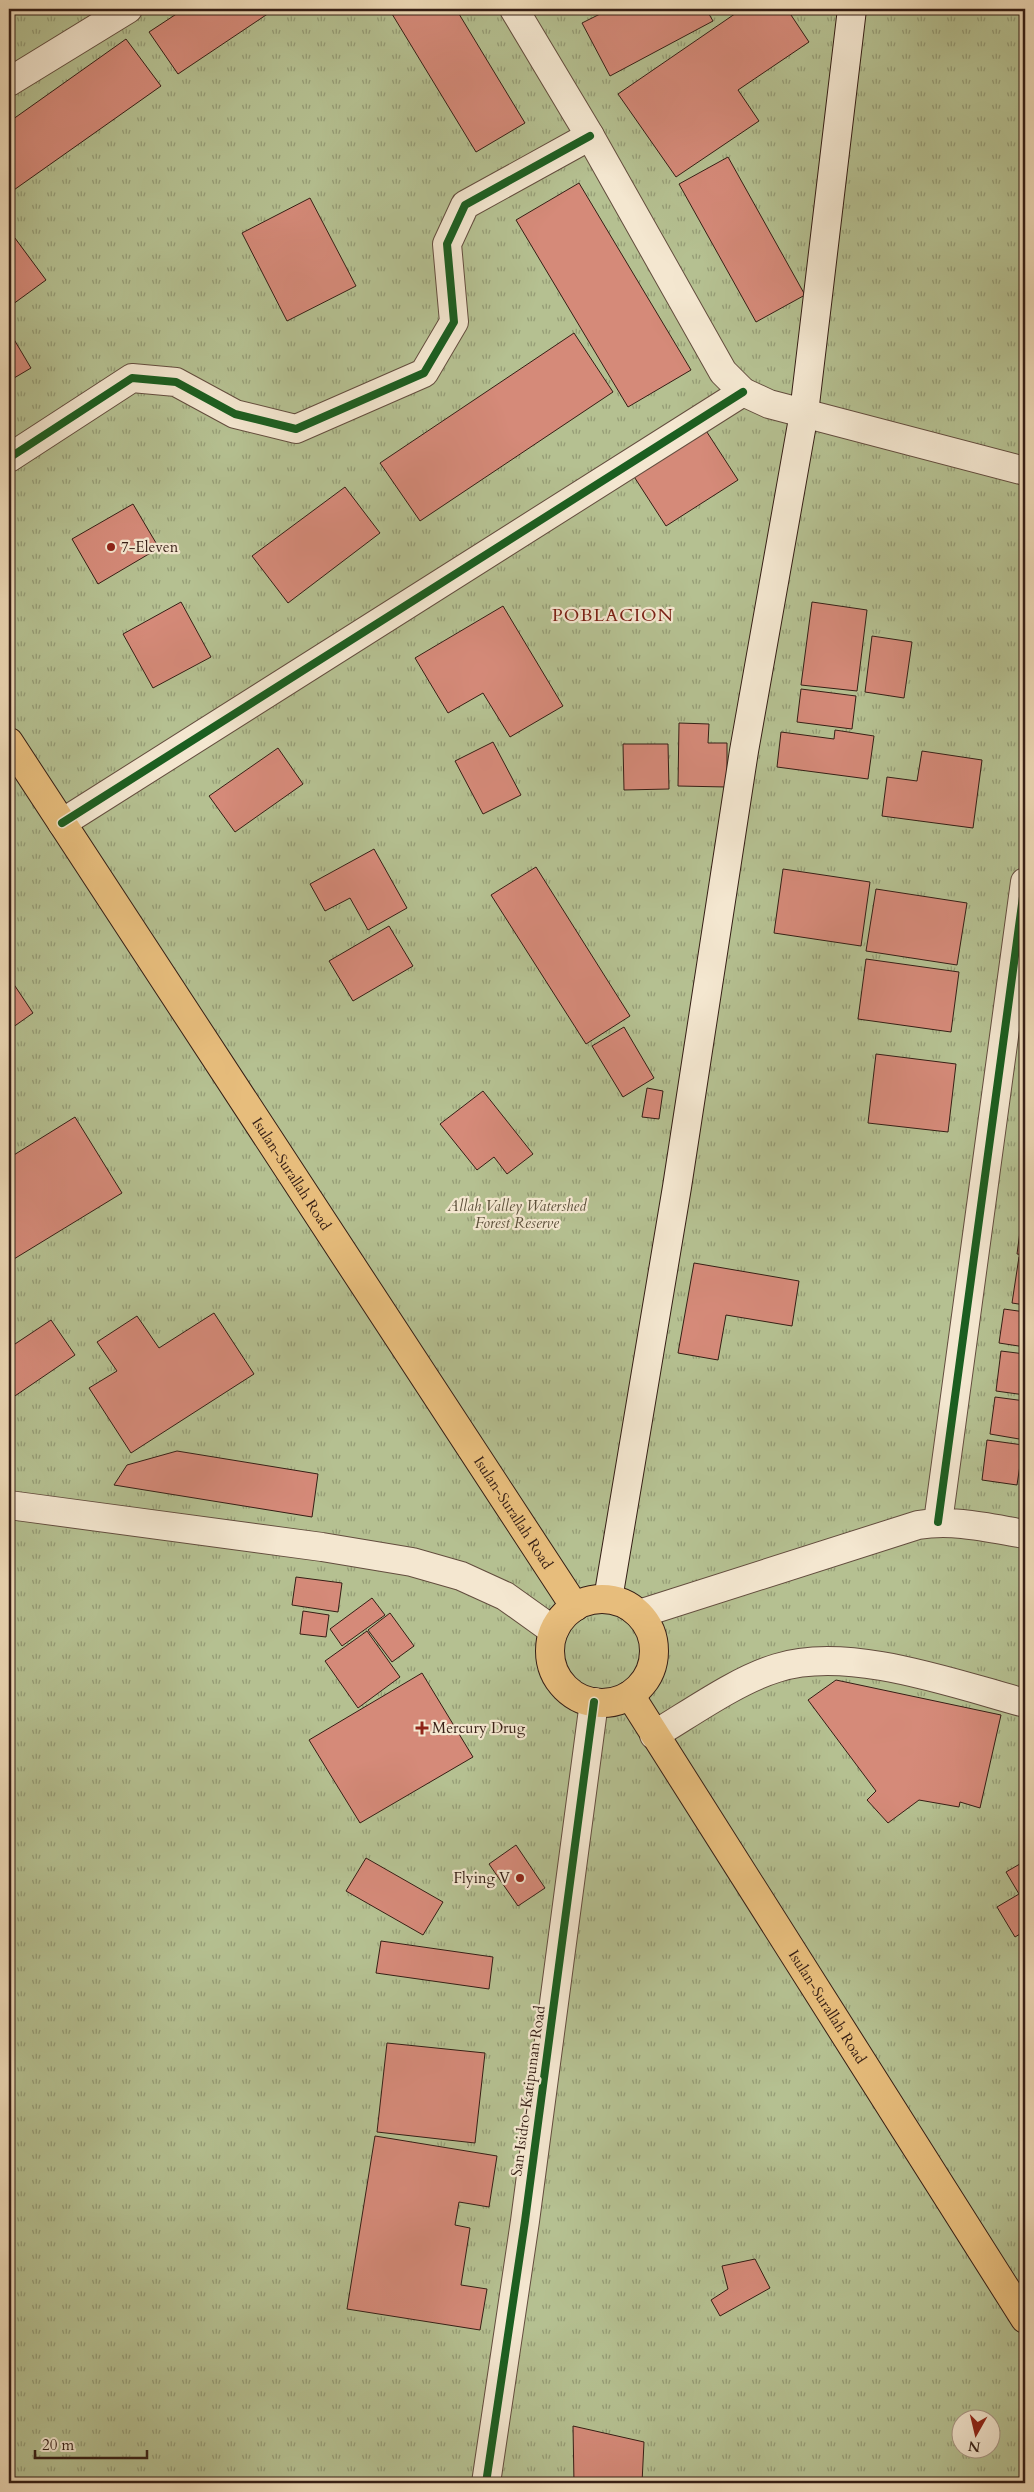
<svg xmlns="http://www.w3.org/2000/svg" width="1034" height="2492" font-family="Cardo,serif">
<defs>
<pattern id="grass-tufts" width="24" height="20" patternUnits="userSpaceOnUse" patternTransform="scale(1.25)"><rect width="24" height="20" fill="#b5c091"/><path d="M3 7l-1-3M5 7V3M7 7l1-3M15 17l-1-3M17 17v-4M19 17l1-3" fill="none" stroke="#949b75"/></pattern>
</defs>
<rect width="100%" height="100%" fill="#eedab7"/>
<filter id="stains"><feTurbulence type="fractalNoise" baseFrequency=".004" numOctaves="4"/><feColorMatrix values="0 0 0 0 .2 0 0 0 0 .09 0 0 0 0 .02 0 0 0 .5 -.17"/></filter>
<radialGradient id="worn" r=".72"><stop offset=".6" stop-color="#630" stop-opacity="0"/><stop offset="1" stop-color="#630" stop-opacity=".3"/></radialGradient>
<path fill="url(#grass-tufts)" stroke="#756f53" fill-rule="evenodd" d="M 9,9 L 1025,9 L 1025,2483 L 9,2483 ZM 962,2420 L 992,2420 L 992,2450 L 962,2450 Z"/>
<path fill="#d58a79" stroke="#351e15" d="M 184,9 L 275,9 L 178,74 L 149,32 Z
M 389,9 L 456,9 L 525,123 L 476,152 Z
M 610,9 L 706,9 L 713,21 L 610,76 L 582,23 Z
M 742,9 L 787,9 L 809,42 L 738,90 L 759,121 L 676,177 L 618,94 Z
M 126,39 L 161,86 L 11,192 L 9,189 L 9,122 Z
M 728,157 L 805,295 L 756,322 L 679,184 Z
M 579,183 L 691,370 L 628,407 L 516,220 Z
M 310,198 L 356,286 L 287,321 L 242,233 Z
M 9,230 L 46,280 L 9,307 Z
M 9,331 L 31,368 L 9,381 Z
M 574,333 L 613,392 L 420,521 L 380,463 Z
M 703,426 L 738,480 L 666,526 L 631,472 Z
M 345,487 L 380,533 L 288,603 L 252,556 Z
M 133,504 L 159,548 L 98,584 L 72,539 Z
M 181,602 L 211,657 L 153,688 L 123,634 Z
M 812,602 L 867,610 L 857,691 L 801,685 Z
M 503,606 L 563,706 L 510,737 L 483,693 L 448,713 L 415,658 Z
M 872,636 L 912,642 L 904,698 L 865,692 Z
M 801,689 L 856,696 L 852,729 L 797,722 Z
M 679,723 L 709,724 L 708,743 L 727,743 L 727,787 L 678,786 Z
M 835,730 L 874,736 L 868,779 L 777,767 L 781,732 L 834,739 Z
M 493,742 L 521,795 L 483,814 L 455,761 Z
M 623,744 L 668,744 L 669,789 L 624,790 Z
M 278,748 L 303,784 L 235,832 L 209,796 Z
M 922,751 L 982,760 L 973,828 L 882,816 L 887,777 L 917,781 Z
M 374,849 L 407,908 L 368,930 L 350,898 L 325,911 L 310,884 Z
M 536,867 L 630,1016 L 586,1044 L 491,895 Z
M 783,869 L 870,882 L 861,946 L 774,933 Z
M 876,889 L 967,903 L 957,965 L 866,951 Z
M 389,926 L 413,966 L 353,1001 L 329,961 Z
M 866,959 L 959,972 L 951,1032 L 858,1019 Z
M 9,977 L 33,1013 L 9,1030 Z
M 624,1027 L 654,1078 L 623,1097 L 592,1046 Z
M 876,1054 L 956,1064 L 948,1132 L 868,1123 Z
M 647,1088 L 663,1091 L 659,1119 L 642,1117 Z
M 483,1091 L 533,1154 L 507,1174 L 494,1157 L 477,1170 L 440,1124 Z
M 75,1117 L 122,1193 L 9,1262 L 9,1158 Z
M 1025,1194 L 1025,1255 L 1017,1254 Z
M 1019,1257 L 1025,1259 L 1025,1305 L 1012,1303 Z
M 694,1263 L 799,1281 L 792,1326 L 726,1315 L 718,1360 L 678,1353 Z
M 1004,1309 L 1025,1312 L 1025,1347 L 999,1343 Z
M 214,1313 L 254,1374 L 131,1453 L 89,1388 L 117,1371 L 97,1342 L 137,1316 L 159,1348 Z
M 51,1320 L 75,1355 L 9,1400 L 9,1348 Z
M 1001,1351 L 1025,1354 L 1025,1395 L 996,1391 Z
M 995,1397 L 1025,1401 L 1025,1440 L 990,1434 Z
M 987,1440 L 1023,1445 L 1017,1485 L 982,1480 Z
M 177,1451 L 318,1474 L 312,1517 L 114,1485 L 127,1465 Z
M 296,1577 L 342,1583 L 338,1612 L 292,1605 Z
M 372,1598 L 385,1615 L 342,1646 L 330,1629 Z
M 303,1611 L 329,1615 L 326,1637 L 300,1634 Z
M 390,1613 L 414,1646 L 392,1662 L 368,1630 Z
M 367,1631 L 400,1677 L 358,1708 L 325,1661 Z
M 422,1673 L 473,1757 L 360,1823 L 309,1740 Z
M 836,1680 L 1001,1715 L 980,1808 L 960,1802 L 959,1807 L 919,1800 L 888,1823 L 867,1800 L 876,1791 L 808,1700 Z
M 516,1845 L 545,1888 L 518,1906 L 489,1864 Z
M 366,1858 L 443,1902 L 423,1935 L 346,1891 Z
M 1025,1861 L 1025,1931 L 1015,1937 L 997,1907 L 1019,1894 L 1006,1872 Z
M 381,1941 L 493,1957 L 489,1989 L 376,1973 Z
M 387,2043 L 485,2053 L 475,2143 L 377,2132 Z
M 375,2136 L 497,2156 L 489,2207 L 459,2202 L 455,2225 L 470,2228 L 461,2285 L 487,2289 L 480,2330 L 347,2309 Z
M 755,2259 L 770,2288 L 720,2316 L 711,2300 L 728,2289 L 722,2266 Z
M 573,2426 L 644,2442 L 642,2483 L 574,2483 Z"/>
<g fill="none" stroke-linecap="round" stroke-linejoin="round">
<defs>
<path id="minor" d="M 9,82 L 128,9
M 9,458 L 132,378 L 176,382 L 235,414 L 296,429 L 424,373 L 454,322 L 447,244 L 465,205 L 590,136
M 62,823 L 743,392
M 9,1505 L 322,1547 L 412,1562 L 461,1576 L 505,1596 L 554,1631
M 654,1735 C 691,1713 737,1680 777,1668 C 848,1645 955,1684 1025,1703"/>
<path id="tertiary" d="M 514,9 L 590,136 L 723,372 L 743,392 L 769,404 L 1025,471
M 938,1522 L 1025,882
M 639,1614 L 918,1525 C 954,1519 989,1528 1025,1534
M 486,2483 L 525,2221 L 594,1702"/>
<path id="secondary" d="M 608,1599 L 677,1187 L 744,751 L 804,413 L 852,9"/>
<g id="trunk">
<path id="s1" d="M 9,742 L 575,1607"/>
<circle cx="602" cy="1651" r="52"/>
<path id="s2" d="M 630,1695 L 1025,2319"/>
</g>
</defs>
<use href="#minor" stroke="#634d3e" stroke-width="30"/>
<use href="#tertiary" stroke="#634d3e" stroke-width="30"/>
<use href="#secondary" stroke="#351e15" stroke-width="30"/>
<use href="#trunk" stroke="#351e15" stroke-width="30"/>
<use href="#minor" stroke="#f4e7d0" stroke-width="28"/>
<use href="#tertiary" stroke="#f4e7d0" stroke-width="28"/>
<use href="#secondary" stroke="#f4e7d0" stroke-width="28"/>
<use href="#trunk" stroke="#e7bd7c" stroke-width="28"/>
<defs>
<path id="cycleway" d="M 9,458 L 132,378 L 176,382 L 235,414 L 296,429 L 424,373 L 454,322 L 447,244 L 465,205 L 590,136
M 62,823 L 743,392
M 938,1522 L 1025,882
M 486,2483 L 525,2221 L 594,1702"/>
</defs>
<use href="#cycleway" stroke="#f4e7d0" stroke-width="11"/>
<use href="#cycleway" stroke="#1b5e20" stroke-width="8"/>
</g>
<g fill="#8f2418" stroke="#f4e7d0" stroke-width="2">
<circle cx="111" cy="547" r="5"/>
<path d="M419.5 1720.5h5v5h5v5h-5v5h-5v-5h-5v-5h5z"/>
<circle cx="520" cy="1878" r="5"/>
</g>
<g text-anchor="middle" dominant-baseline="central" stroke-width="4.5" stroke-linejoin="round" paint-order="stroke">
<g font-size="15" fill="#351e15" stroke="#f4e7d0" text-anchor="start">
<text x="121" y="547">7-Eleven</text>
<text x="432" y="1728">Mercury Drug</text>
<text x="510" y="1878" text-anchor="end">Flying V</text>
</g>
<g font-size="15" fill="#351e15" stroke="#f4e7d0">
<text stroke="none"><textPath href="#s1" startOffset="516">Isulan-Surallah Road</textPath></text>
<text stroke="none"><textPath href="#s1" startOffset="921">Isulan-Surallah Road</textPath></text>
<text stroke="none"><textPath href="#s2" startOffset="369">Isulan-Surallah Road</textPath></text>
<text transform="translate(528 2091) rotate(-82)">San Isidro-Katipunan Road</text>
</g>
<g font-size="15" font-style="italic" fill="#5b4f3a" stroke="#f4e7d0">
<text x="517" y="1206">Allah Valley Watershed<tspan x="517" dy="17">Forest Reserve</tspan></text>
</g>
<g font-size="18" letter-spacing="1" fill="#7a1f14" stroke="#f4e7d0">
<text x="613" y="615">POBLACION</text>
</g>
</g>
<rect width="1034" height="2492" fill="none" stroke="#eedab7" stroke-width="30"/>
<rect x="10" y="10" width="1014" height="2472" fill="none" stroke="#351e15" stroke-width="2.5"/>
<rect x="15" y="15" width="1004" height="2462" fill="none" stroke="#351e15"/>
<g transform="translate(976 2434) rotate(188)"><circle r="24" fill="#f4e7d0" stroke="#a89785"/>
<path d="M0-4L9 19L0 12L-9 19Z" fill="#8f2418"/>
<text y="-8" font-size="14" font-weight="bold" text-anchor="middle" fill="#351e15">N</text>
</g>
<path d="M35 2450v8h112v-8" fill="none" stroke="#351e15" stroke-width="2.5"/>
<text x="42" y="2450" font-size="15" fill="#351e15" stroke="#f4e7d0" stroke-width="4" paint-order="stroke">20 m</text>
<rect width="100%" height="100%" filter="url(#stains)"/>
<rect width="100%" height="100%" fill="url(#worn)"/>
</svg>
